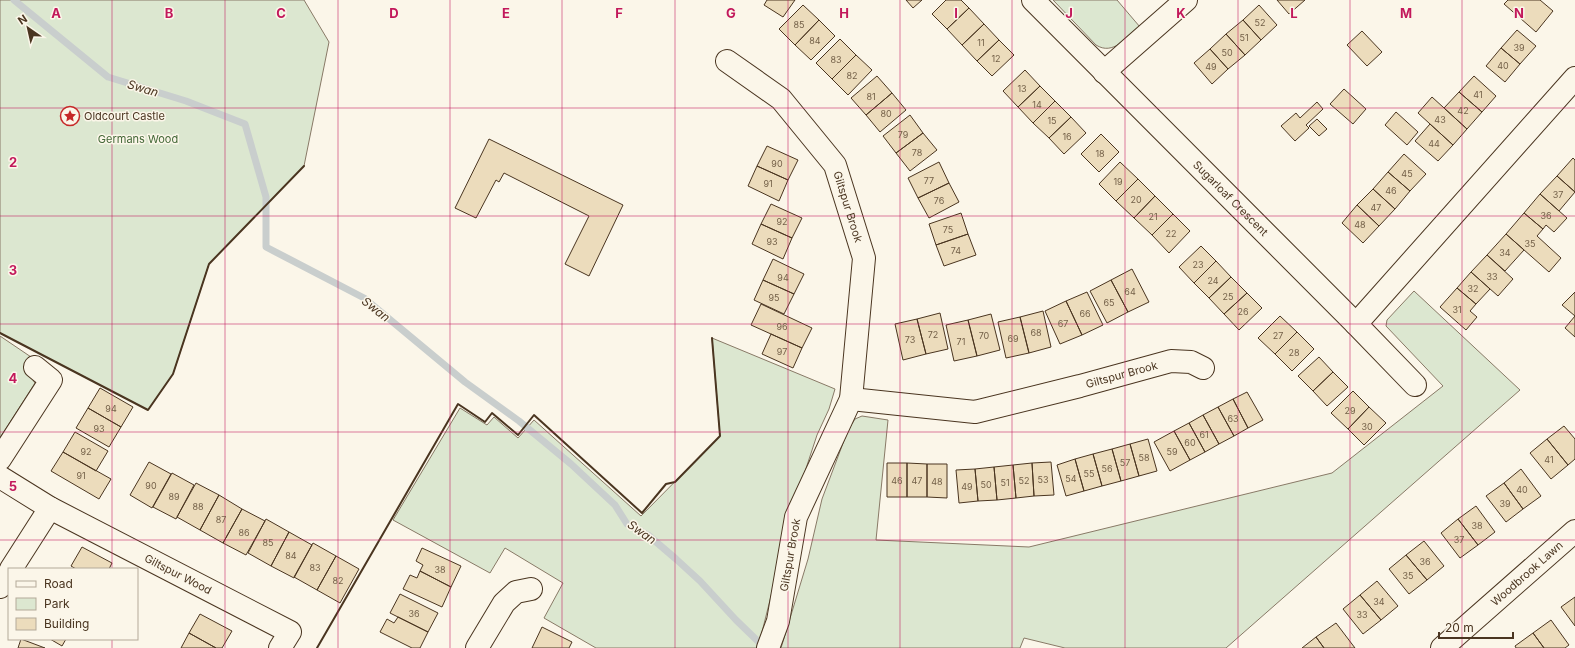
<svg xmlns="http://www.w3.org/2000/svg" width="1575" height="648" font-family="Inter,sans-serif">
<rect width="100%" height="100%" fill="#fbf6e9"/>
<path fill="#dce7d0" stroke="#887966" d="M 0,0 L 304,0 L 329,42 L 304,166 L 209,264 L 173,374 L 148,410 L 0,333 Z
M 1053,0 L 1117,0 L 1140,27 C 1127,37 1113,56 1096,45 Z
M 1414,291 L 1520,390 L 1226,648 L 1065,648 L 1024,638 L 1020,648 L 781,648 L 808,559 L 822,499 L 848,430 L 855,419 L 862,416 L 888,420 L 876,540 L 1029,547 L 1332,473 L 1443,386 L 1386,326 L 1387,320 Z
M 0,336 L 34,359 L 28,373 L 35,383 L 0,438 Z
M 712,338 L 835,389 L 829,409 L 817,435 L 793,508 L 758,648 L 596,648 L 544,618 L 563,583 L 505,548 L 490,573 L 393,520 L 460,408 L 487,425 L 494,417 L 518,438 L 534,420 L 641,516 L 720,436 Z"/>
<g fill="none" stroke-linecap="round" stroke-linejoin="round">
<path stroke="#c9cecd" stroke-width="7" d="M 14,0 L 108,77 L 186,101 L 245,124 L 266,197 L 266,247 L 364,298 L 465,382 L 519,421 L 571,464 L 615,505 L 627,524 L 648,535 L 676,559 L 700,581 L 736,620 L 765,648"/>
</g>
<path fill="#ecdcbc" stroke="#4a3520" d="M 767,0 L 795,0 L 783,17 L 764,5 Z
M 906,0 L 922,0 L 913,8 Z
M 946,0 L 961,0 L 969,8 L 947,29 L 932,14 Z
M 1277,0 L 1305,0 L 1289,14 Z
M 1508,0 L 1540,0 L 1553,11 L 1536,32 L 1504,4 Z
M 803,5 L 819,20 L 795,45 L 779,29 Z
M 1259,5 L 1277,25 L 1261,40 L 1243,20 Z
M 969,8 L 984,24 L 962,45 L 947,29 Z
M 819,20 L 835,36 L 811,60 L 795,45 Z
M 1243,20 L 1261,40 L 1245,55 L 1226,34 Z
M 984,24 L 999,40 L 977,61 L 962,45 Z
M 1517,30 L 1536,46 L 1520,64 L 1501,48 Z
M 1362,31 L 1382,52 L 1367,66 L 1347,45 Z
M 1226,34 L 1245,55 L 1228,69 L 1210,49 Z
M 840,39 L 856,55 L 832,79 L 816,63 Z
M 999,40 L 1014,55 L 992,76 L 977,61 Z
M 1501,48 L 1520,64 L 1505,82 L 1486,66 Z
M 1210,49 L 1228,69 L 1212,84 L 1194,63 Z
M 856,55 L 872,70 L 848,95 L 832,79 Z
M 1025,70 L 1040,86 L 1018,107 L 1003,91 Z
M 877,76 L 892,93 L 866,115 L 851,98 Z
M 1474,76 L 1496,96 L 1482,112 L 1459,92 Z
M 1040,86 L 1055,101 L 1033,123 L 1018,107 Z
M 1344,89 L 1366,109 L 1353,124 L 1330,104 Z
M 1459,92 L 1482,112 L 1467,129 L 1444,108 Z
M 892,93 L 906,110 L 880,132 L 866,115 Z
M 1432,97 L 1467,129 L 1453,145 L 1418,113 Z
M 1055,101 L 1071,117 L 1049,138 L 1033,123 Z
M 1317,102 L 1323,109 L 1306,125 L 1309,128 L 1295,141 L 1281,126 L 1296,113 L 1300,118 Z
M 1396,112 L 1418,132 L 1407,145 L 1385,125 Z
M 910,115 L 923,133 L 896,153 L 883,136 Z
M 1071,117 L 1086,133 L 1064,154 L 1049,138 Z
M 1317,119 L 1327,129 L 1319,136 L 1309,126 Z
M 1430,124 L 1453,145 L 1438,161 L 1415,141 Z
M 923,133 L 937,150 L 910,171 L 896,153 Z
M 1101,134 L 1119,152 L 1099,172 L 1081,154 Z
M 489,139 L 623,205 L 589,276 L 565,264 L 589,216 L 504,173 L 499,182 L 496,180 L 476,218 L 455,208 Z
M 767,146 L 798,160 L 788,180 L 757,166 Z
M 1404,154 L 1426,174 L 1410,191 L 1388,172 Z
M 1573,158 L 1575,160 L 1575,192 L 1557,176 Z
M 939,162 L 949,183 L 918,198 L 908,178 Z
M 1120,162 L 1138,179 L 1116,201 L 1099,184 Z
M 757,166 L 788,180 L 779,201 L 748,186 Z
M 1388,172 L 1410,191 L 1395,209 L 1373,189 Z
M 1557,176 L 1575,192 L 1559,211 L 1540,194 Z
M 1138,179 L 1155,196 L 1134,218 L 1116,201 Z
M 949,183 L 959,202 L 929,218 L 918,198 Z
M 1373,189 L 1395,209 L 1379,226 L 1357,205 Z
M 1540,194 L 1567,218 L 1554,232 L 1546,225 L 1543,229 L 1524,213 Z
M 1155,196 L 1173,214 L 1152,235 L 1134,218 Z
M 771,204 L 802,218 L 792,238 L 761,224 Z
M 1357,205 L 1379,226 L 1363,243 L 1342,223 Z
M 961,213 L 968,234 L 936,245 L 929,224 Z
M 1524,213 L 1543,229 L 1537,236 L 1561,258 L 1549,272 L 1506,234 Z
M 1173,214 L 1190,231 L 1169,253 L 1152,235 Z
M 761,224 L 792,238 L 783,259 L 752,244 Z
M 968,234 L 976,255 L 944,266 L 936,245 Z
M 1506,234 L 1524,250 L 1505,271 L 1487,255 Z
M 1201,246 L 1216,261 L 1194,283 L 1179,267 Z
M 1487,255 L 1513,279 L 1498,296 L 1471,272 Z
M 773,259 L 804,274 L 794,294 L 763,280 Z
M 1216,261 L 1231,277 L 1209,298 L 1194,283 Z
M 1132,269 L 1149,302 L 1128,312 L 1111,280 Z
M 1471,272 L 1490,289 L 1476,304 L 1457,288 Z
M 1231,277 L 1247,293 L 1224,314 L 1209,298 Z
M 763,280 L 794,294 L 784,314 L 754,300 Z
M 1111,280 L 1128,312 L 1107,323 L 1090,291 Z
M 1457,288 L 1476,304 L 1470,311 L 1477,317 L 1466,330 L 1440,307 Z
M 1087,292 L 1103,325 L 1082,335 L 1066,301 Z
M 1575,292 L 1575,337 L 1565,328 L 1575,316 L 1562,305 Z
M 1247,293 L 1262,308 L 1239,330 L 1224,314 Z
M 1066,301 L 1082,335 L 1060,344 L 1045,311 Z
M 761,304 L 812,328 L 802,348 L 751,325 Z
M 1043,311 L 1051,347 L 1029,353 L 1020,317 Z
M 940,313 L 948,349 L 926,354 L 917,319 Z
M 991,314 L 1000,350 L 977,356 L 968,320 Z
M 1280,316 L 1297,332 L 1275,354 L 1258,338 Z
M 1020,317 L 1029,353 L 1006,358 L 998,322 Z
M 917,319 L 926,354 L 903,360 L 895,324 Z
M 968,320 L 977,356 L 954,361 L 946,325 Z
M 1297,332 L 1314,349 L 1292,371 L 1275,354 Z
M 771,334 L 802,348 L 793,368 L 762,354 Z
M 1319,357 L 1333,372 L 1313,391 L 1298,376 Z
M 1333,372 L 1348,387 L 1327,406 L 1313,391 Z
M 100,388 L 133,407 L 121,427 L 88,408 Z
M 1353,391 L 1369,407 L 1348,429 L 1331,413 Z
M 1247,392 L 1263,420 L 1248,428 L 1233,399 Z
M 1233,399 L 1248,428 L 1234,436 L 1218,407 Z
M 1218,407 L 1234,436 L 1219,444 L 1203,415 Z
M 1369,407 L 1386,423 L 1364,445 L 1348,429 Z
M 88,408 L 121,427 L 109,447 L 76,428 Z
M 1203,415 L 1219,444 L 1205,452 L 1189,423 Z
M 1189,423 L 1205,452 L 1190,460 L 1174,431 Z
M 1564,426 L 1575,439 L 1575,459 L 1568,465 L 1547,439 Z
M 1174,431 L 1190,460 L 1170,471 L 1154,442 Z
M 75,432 L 108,451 L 96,471 L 63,452 Z
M 1148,439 L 1157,471 L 1139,476 L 1130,444 Z
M 1547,439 L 1568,465 L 1551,479 L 1530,453 Z
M 1130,444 L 1139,476 L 1121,481 L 1112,449 Z
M 1112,449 L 1121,481 L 1102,486 L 1093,454 Z
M 63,452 L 111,479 L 99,499 L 51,471 Z
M 1093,454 L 1102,486 L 1084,491 L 1075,459 Z
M 1075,459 L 1084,491 L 1066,496 L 1057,465 Z
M 149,462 L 171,474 L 152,508 L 130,495 Z
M 1051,462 L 1054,495 L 1034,496 L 1032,463 Z
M 887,463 L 907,463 L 907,497 L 887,497 Z
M 907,463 L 927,464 L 927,497 L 907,497 Z
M 1032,463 L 1034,496 L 1016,498 L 1013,465 Z
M 927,464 L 947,464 L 947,498 L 927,497 Z
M 1013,465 L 1016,498 L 997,500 L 994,467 Z
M 994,467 L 997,500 L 978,501 L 975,469 Z
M 975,469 L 978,501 L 959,503 L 956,470 Z
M 1521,469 L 1541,496 L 1523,509 L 1504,483 Z
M 172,473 L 194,485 L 176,519 L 153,507 Z
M 196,483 L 219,495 L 200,530 L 177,517 Z
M 1504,483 L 1523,509 L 1506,522 L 1486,496 Z
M 219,495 L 242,509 L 223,543 L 200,530 Z
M 1476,506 L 1495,532 L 1478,545 L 1458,519 Z
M 242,509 L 265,521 L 246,555 L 223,543 Z
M 266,519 L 289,532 L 271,566 L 248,553 Z
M 1458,519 L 1478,545 L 1460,558 L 1441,533 Z
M 289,532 L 312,545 L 294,578 L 271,566 Z
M 1424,541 L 1444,566 L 1427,580 L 1406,555 Z
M 313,543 L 336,556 L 317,590 L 294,577 Z
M 82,547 L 112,563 L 109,569 L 76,569 L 71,566 Z
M 422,548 L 461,566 L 451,587 L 420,571 L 423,565 L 416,561 Z
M 1406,555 L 1427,580 L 1409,594 L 1389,569 Z
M 336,556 L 359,569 L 340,603 L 317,590 Z
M 420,571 L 451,587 L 442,607 L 403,589 L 410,575 L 417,578 Z
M 1377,581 L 1398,606 L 1381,620 L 1360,595 Z
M 400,594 L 438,613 L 428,632 L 390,613 Z
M 1360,595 L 1381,620 L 1363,634 L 1343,609 Z
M 1575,597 L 1575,626 L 1561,607 Z
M 200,614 L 232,631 L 222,648 L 216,648 L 189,633 Z
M 398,617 L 428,632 L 420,648 L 412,648 L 380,632 L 387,619 L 394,623 Z
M 1551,620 L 1569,645 L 1565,648 L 1544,648 L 1533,633 Z
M 1336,623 L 1355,648 L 1324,648 L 1316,637 Z
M 542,627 L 572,642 L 569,648 L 532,648 Z
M 189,633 L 216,648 L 181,648 Z
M 1533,633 L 1544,648 L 1516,648 L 1515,646 Z
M 1316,637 L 1324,648 L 1302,648 Z
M 21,639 L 45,648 L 18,648 Z
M 50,639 L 66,639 L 62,646 Z"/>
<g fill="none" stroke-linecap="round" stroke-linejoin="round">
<defs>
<g id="minor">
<path id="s1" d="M 1033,0 L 1356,324 L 1415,385"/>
<path id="s2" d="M 727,61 L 781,99 L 835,165 L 864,258 L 851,399 L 796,517 L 778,621 L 768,648"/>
<path d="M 1104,72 L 1186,0"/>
<path d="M 1356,324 L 1575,78"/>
<path id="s3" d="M 851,399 L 975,412 L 1080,386 L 1171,361 L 1191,362 L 1203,368"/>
<path d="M 0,459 L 51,380 L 35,367"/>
<path id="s4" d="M 0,477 L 50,508 L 290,632 L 280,648"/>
<path d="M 11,569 L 50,508"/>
<path d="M 0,587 L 9,573"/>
<path d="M 477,648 L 504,603 L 516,592 L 531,589"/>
<path id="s5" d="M 1442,648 L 1575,531"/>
</g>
</defs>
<use href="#minor" stroke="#4a3520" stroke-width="24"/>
<use href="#minor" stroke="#fbf6e9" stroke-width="22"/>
<path stroke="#4a3520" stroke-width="2" d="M 0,333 L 148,410 L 173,374 L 209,264 L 304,166
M 317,648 L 458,404 L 485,422 L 492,413 L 518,435 L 534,415 L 642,513 L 666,484 L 675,482 L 720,436 L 712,338"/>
</g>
<path fill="none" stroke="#c2185b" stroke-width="1" stroke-opacity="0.55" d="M 112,0 L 112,569M 225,0 L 225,648M 338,0 L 338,648M 450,0 L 450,648M 562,0 L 562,648M 675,0 L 675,648M 788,0 L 788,648M 900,0 L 900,648M 1012,0 L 1012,648M 1125,0 L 1125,648M 1238,0 L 1238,648M 1350,0 L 1350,648M 1462,0 L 1462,648M 0,108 L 1575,108M 0,216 L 1575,216M 0,324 L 1575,324M 0,432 L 1575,432M 0,540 L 1575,540M 112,639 L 112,648"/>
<defs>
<symbol id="sight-ring" viewBox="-11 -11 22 22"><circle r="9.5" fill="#fbf6e9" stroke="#c62828" stroke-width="1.5"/><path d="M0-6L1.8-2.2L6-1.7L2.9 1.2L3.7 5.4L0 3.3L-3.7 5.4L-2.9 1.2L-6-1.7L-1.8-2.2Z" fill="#c62828"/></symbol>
</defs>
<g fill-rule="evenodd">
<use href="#sight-ring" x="59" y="105" width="22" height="22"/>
</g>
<g text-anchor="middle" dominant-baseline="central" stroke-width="3" stroke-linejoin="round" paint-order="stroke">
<g font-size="9" fill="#725f47">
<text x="1260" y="22">52</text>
<text x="799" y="24">85</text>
<text x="1244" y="37">51</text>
<text x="815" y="40">84</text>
<text x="981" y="42">11</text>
<text x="1519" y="47">39</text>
<text x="1227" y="52">50</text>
<text x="996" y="58">12</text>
<text x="836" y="59">83</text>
<text x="1503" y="65">40</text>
<text x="1211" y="66">49</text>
<text x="852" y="75">82</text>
<text x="1022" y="88">13</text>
<text x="1478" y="94">41</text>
<text x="871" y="96">81</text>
<text x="1037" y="104">14</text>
<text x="1463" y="110">42</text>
<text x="886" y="113">80</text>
<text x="1440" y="119">43</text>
<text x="1052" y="120">15</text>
<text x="903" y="134">79</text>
<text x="1067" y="136">16</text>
<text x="1434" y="143">44</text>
<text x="917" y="152">78</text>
<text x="1100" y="153">18</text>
<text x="777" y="163">90</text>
<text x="1407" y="173">45</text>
<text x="929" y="180">77</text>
<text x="1118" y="181">19</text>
<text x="768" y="183">91</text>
<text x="1391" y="190">46</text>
<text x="1558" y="194">37</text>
<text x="1136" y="199">20</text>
<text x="939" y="200">76</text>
<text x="1376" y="207">47</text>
<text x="1546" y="215">36</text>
<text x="1153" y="216">21</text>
<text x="782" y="221">92</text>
<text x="1360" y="224">48</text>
<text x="948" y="229">75</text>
<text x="1171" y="233">22</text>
<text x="772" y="241">93</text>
<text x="1530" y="243">35</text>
<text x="956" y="250">74</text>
<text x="1505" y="252">34</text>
<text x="1198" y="264">23</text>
<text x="1492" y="276">33</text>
<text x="783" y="277">94</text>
<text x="1213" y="280">24</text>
<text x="1473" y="288">32</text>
<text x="1130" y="291">64</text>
<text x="1228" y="296">25</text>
<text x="774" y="297">95</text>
<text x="1109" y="302">65</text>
<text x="1457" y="309">31</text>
<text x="1243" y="311">26</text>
<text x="1085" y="313">66</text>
<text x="1063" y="323">67</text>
<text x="782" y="326">96</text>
<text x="1036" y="332">68</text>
<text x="933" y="334">72</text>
<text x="984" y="335">70</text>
<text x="1278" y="335">27</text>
<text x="1013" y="338">69</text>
<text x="910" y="339">73</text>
<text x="961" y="341">71</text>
<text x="782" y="351">97</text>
<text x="1294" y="352">28</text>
<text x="111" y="408">94</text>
<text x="1350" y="410">29</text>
<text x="1233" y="418">63</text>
<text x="1367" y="426">30</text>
<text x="99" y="428">93</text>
<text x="1204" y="434">61</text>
<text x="1190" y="442">60</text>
<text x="86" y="451">92</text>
<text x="1172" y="451">59</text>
<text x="1144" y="457">58</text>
<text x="1549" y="459">41</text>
<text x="1125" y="462">57</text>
<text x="1107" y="468">56</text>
<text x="1089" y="473">55</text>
<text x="81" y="475">91</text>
<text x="1071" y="478">54</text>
<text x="1043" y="479">53</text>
<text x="897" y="480">46</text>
<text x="917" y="480">47</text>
<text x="1024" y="480">52</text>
<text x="937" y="481">48</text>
<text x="1005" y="482">51</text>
<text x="986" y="484">50</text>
<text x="151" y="485">90</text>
<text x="967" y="486">49</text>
<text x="1522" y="489">40</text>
<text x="174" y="496">89</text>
<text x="1505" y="503">39</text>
<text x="198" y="506">88</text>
<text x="221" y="519">87</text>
<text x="1477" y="525">38</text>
<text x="244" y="532">86</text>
<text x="1459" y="539">37</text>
<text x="268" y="542">85</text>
<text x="291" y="555">84</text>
<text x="1425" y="561">36</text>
<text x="315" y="567">83</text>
<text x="440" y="569">38</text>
<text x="1408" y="575">35</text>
<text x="338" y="580">82</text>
<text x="1379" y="601">34</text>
<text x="414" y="613">36</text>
<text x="1362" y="614">33</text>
</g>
<g font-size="11" fill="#4a3520" stroke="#fbf6e9" text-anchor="start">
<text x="84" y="116">Oldcourt Castle</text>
</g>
<g font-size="11" fill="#436837" stroke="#fbf6e9">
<text x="138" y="139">Germans Wood</text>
</g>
<g font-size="11" fill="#4a3520" stroke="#fbf6e9">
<text stroke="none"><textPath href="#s1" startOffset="280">Sugarloaf Crescent</textPath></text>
<text stroke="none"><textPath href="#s2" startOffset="195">Giltspur Brook</textPath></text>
<text stroke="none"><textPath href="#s3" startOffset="276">Giltspur Brook</textPath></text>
<text transform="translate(790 555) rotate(-80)">Giltspur Brook</text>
<text stroke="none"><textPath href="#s5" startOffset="113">Woodbrook Lawn</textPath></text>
<text stroke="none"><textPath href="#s4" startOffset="203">Giltspur Wood</textPath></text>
</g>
<g font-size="12" font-style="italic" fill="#4a3520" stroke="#fbf6e9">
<text transform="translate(143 88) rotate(17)">Swan</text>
<text transform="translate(376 309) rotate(38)">Swan</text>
<text transform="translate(642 532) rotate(35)">Swan</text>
</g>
</g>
<g font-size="13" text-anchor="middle" font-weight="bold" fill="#c2185b" stroke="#fbf6e9" stroke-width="3" stroke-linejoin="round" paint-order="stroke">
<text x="56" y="18">A</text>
<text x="169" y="18">B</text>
<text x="281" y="18">C</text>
<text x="394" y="18">D</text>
<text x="506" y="18">E</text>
<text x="619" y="18">F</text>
<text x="731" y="18">G</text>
<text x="844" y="18">H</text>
<text x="956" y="18">I</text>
<text x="1069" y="18">J</text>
<text x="1181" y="18">K</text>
<text x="1294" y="18">L</text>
<text x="1406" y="18">M</text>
<text x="1519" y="18">N</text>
<text x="13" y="167">2</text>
<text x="13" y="275">3</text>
<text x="13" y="383">4</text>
<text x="13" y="491">5</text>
</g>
<rect x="8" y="568" width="130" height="72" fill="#fbf6e9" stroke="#b4a999"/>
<rect x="16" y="581" width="20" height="6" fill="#fbf6e9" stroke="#b4a999"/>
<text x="44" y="588" font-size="12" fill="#4a3520">Road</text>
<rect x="16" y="598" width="20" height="12" fill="#dce7d0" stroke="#b4a999"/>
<text x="44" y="608" font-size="12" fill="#4a3520">Park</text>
<rect x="16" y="618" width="20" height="12" fill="#ecdcbc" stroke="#b4a999"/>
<text x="44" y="628" font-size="12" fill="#4a3520">Building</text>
<g transform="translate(28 28) rotate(326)" stroke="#fbf6e9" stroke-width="3" paint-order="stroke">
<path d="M0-3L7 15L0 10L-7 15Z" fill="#4a3520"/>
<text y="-6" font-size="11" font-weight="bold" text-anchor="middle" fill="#4a3520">N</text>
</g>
<path d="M1439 632v6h74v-6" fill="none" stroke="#4a3520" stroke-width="2"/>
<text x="1445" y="632" font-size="12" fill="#4a3520" stroke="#fbf6e9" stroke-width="3" paint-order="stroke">20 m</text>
</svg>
